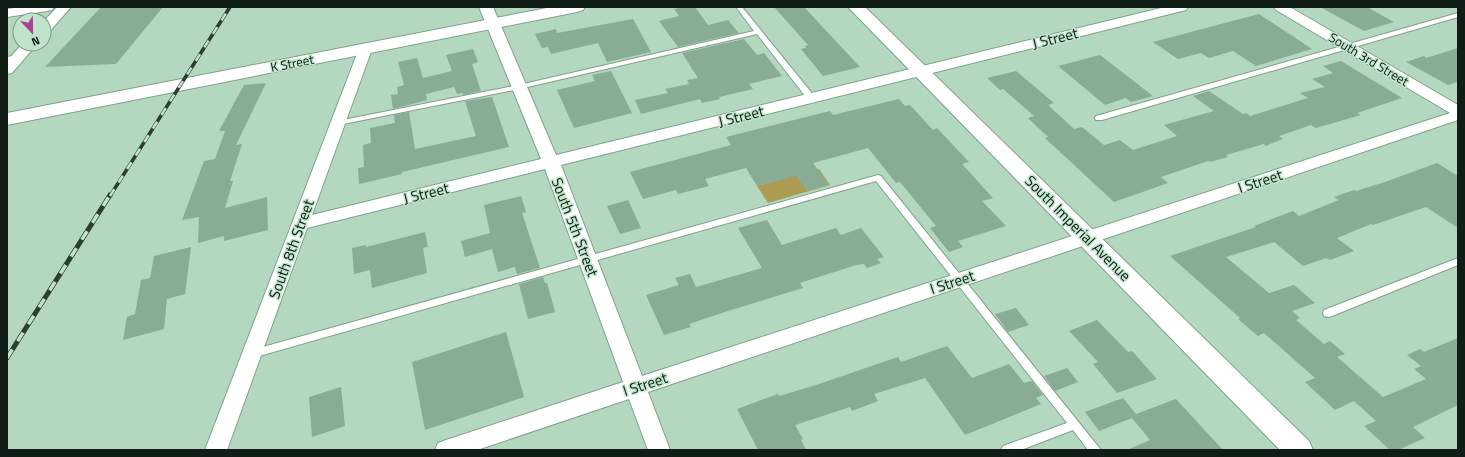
<svg xmlns="http://www.w3.org/2000/svg" width="1465" height="457" font-family="'Titillium Web',sans-serif">
<rect width="100%" height="100%" fill="#b3d7bf"/>
<path fill="#ad9b54" d="M 819,169 L 830,185 L 768,203 L 757,186 Z"/>
<path fill="#89ac94" d="M 101,7 L 163,7 L 116,64 L 45,67 Z
M 686,7 L 695,7 L 708,25 L 728,20 L 739,33 L 678,47 L 659,21 L 679,16 L 674,9 Z
M 774,7 L 804,7 L 860,67 L 823,76 L 801,49 L 806,48 L 805,46 L 808,45 Z
M 1320,7 L 1367,7 L 1394,22 L 1364,31 Z
M 1259,14 L 1312,49 L 1256,66 L 1233,51 L 1209,58 L 1201,53 L 1178,59 L 1153,42 Z
M 633,19 L 651,52 L 607,62 L 598,43 L 551,54 L 548,47 L 542,48 L 535,34 L 556,29 L 557,33 Z
M 744,39 L 757,55 L 764,53 L 782,76 L 749,84 L 753,89 L 719,97 L 720,99 L 702,103 L 700,99 L 641,114 L 635,100 L 668,93 L 665,89 L 689,84 L 687,80 L 698,78 L 682,53 Z
M 1458,48 L 1458,82 L 1448,85 L 1406,62 L 1424,56 L 1426,58 Z
M 473,49 L 478,62 L 472,64 L 481,91 L 463,95 L 463,93 L 457,94 L 454,87 L 426,94 L 427,100 L 393,109 L 391,95 L 398,94 L 397,87 L 404,85 L 398,62 L 417,58 L 423,78 L 452,71 L 446,55 Z
M 1100,55 L 1153,96 L 1131,102 L 1126,98 L 1105,105 L 1058,66 Z
M 1341,61 L 1402,98 L 1357,113 L 1361,115 L 1316,128 L 1311,125 L 1279,136 L 1283,139 L 1265,146 L 1264,144 L 1226,155 L 1228,157 L 1210,162 L 1208,161 L 1161,177 L 1168,183 L 1114,202 L 1045,138 L 1048,137 L 1028,118 L 1034,116 L 1003,89 L 1000,90 L 987,78 L 1016,71 L 1054,103 L 1048,105 L 1074,129 L 1082,127 L 1104,145 L 1120,140 L 1133,150 L 1177,136 L 1164,125 L 1214,111 L 1193,96 L 1209,91 L 1243,114 L 1246,113 L 1250,116 L 1308,98 L 1300,93 L 1325,87 L 1312,79 L 1333,73 L 1323,66 Z
M 611,71 L 632,113 L 574,128 L 557,90 L 595,81 L 592,75 Z
M 266,83 L 236,145 L 242,144 L 230,181 L 233,181 L 225,208 L 267,197 L 268,230 L 224,241 L 224,236 L 198,243 L 199,217 L 182,220 L 204,161 L 215,159 L 225,131 L 219,131 L 244,85 Z
M 492,97 L 509,147 L 402,172 L 402,174 L 359,184 L 358,168 L 364,167 L 363,145 L 371,143 L 370,128 L 395,123 L 394,115 L 409,112 L 415,149 L 476,136 L 465,101 Z
M 899,99 L 905,106 L 910,105 L 933,130 L 937,128 L 969,162 L 962,164 L 993,198 L 982,201 L 1006,226 L 958,241 L 963,247 L 949,252 L 930,228 L 936,226 L 900,182 L 896,183 L 868,148 L 813,163 L 829,185 L 807,191 L 796,176 L 757,186 L 746,168 L 705,179 L 709,186 L 678,194 L 676,190 L 643,199 L 630,172 L 731,145 L 726,137 L 830,111 L 833,115 Z
M 1437,163 L 1458,176 L 1458,228 L 1426,207 L 1373,225 L 1371,224 L 1337,238 L 1354,251 L 1330,260 L 1326,258 L 1303,266 L 1274,242 L 1226,257 L 1269,293 L 1294,285 L 1315,303 L 1292,311 L 1300,318 L 1296,320 L 1324,344 L 1330,341 L 1345,354 L 1337,357 L 1383,397 L 1426,379 L 1414,369 L 1421,366 L 1407,355 L 1420,349 L 1424,352 L 1458,338 L 1458,405 L 1413,427 L 1425,438 L 1398,450 L 1390,450 L 1364,426 L 1376,421 L 1354,401 L 1335,410 L 1305,382 L 1315,378 L 1264,333 L 1258,336 L 1238,319 L 1240,318 L 1170,256 L 1256,227 L 1254,226 L 1293,211 L 1299,216 L 1339,200 L 1334,197 L 1354,190 L 1356,191 L 1385,182 Z
M 521,196 L 526,212 L 522,213 L 540,268 L 517,274 L 515,267 L 498,272 L 492,249 L 465,257 L 461,241 L 490,233 L 484,205 Z
M 628,200 L 641,228 L 620,234 L 607,206 Z
M 767,220 L 782,245 L 836,228 L 841,235 L 861,228 L 884,257 L 877,259 L 881,263 L 867,268 L 864,264 L 856,265 L 800,283 L 803,288 L 731,310 L 689,324 L 691,327 L 664,335 L 646,295 L 679,285 L 675,278 L 690,274 L 696,287 L 762,268 L 738,228 Z
M 425,232 L 428,247 L 423,248 L 427,273 L 372,288 L 370,270 L 354,274 L 352,248 L 366,245 L 366,247 Z
M 191,247 L 185,294 L 167,299 L 164,329 L 123,340 L 127,317 L 135,314 L 141,280 L 150,278 L 154,256 Z
M 543,277 L 545,283 L 547,283 L 555,312 L 528,319 L 519,284 Z
M 1016,308 L 1029,325 L 1008,332 L 995,314 Z
M 1097,320 L 1128,352 L 1132,351 L 1157,379 L 1117,393 L 1093,364 L 1098,362 L 1069,331 Z
M 506,332 L 524,397 L 425,430 L 412,362 Z
M 947,346 L 972,378 L 1009,364 L 1024,383 L 1032,381 L 1043,395 L 1036,398 L 1041,404 L 965,435 L 925,378 L 874,394 L 878,401 L 852,411 L 850,407 L 795,425 L 803,439 L 801,440 L 806,450 L 758,450 L 737,409 L 778,394 L 779,396 L 816,385 L 898,357 L 901,362 Z
M 1067,368 L 1078,382 L 1055,391 L 1044,376 Z
M 341,387 L 345,426 L 312,437 L 309,397 Z
M 1123,398 L 1136,414 L 1176,399 L 1223,450 L 1127,450 L 1150,440 L 1132,418 L 1099,431 L 1085,412 Z"/>
<g fill="none" stroke-linecap="round" stroke-linejoin="round">
<defs>
<path id="service" d="M 736,7 L 742,7 L 815,97 L 815,101 L 809,101 L 757,34 L 519,89 L 338,125 L 334,123 L 338,121 L 519,85 L 754,31 Z
M 1458,13 L 1458,17 L 1102,120 L 1096,120 L 1095,118 L 1096,116 Z
M 19,55 L 22,55 L 22,59 L 7,61 L 7,57 Z
M 878,175 L 881,176 L 1101,450 L 1088,450 L 1073,430 L 1021,450 L 1001,450 L 1003,446 L 1067,423 L 876,181 L 252,358 L 248,357 L 247,354 L 248,351 L 252,350 Z
M 1458,258 L 1458,265 L 1332,316 L 1328,317 L 1324,316 L 1323,313 L 1324,310 Z"/>
<path id="minor" d="M 21,7 L 54,7 L 52,10 L 47,11 L 7,17 L 7,9 Z
M 57,7 L 71,7 L 49,32 L 44,33 L 44,21 Z
M 479,7 L 493,7 L 556,155 L 1165,7 L 1188,7 L 1186,10 L 561,165 L 642,376 L 1450,113 L 1276,10 L 1274,7 L 1290,7 L 1458,105 L 1458,120 L 648,392 L 670,450 L 648,450 L 629,399 L 477,450 L 435,450 L 438,443 L 446,440 L 623,382 L 545,169 L 307,228 L 227,450 L 205,450 L 360,46 L 365,45 L 370,46 L 372,49 L 312,215 L 541,159 Z
M 22,44 L 37,44 L 12,73 L 7,74 L 7,61 Z"/>
<path id="tertiary" d="M 552,7 L 585,7 L 583,10 L 577,12 L 7,125 L 7,113 Z"/>
<path id="secondary" d="M 848,7 L 865,7 L 1309,441 L 1313,450 L 1280,450 Z"/>
</defs>
<use href="#service" stroke="#7ea18a" stroke-width="2"/>
<use href="#minor" stroke="#7ea18a" stroke-width="2"/>
<use href="#tertiary" stroke="#7ea18a" stroke-width="2"/>
<use href="#secondary" stroke="#7ea18a" stroke-width="2"/>
<use href="#service" fill="#fff" fill-rule="evenodd"/>
<use href="#minor" fill="#fff" fill-rule="evenodd"/>
<use href="#tertiary" fill="#fff" fill-rule="evenodd"/>
<use href="#secondary" fill="#fff" fill-rule="evenodd"/>
<defs>
<path id="rail-far1" d="M 110,196 L 230,7"/>
<path id="rail" d="M 7,358 L 110,195"/>
</defs>
<use href="#rail-far1" stroke="#2c3e32" stroke-width="3.5"/>
<use href="#rail" stroke="#2c3e32" stroke-width="5"/>
<use href="#rail-far1" stroke="#c0e4cb" stroke-width="2.5" stroke-dasharray="8" stroke-linecap="butt"/>
<use href="#rail" stroke="#c0e4cb" stroke-width="3.5" stroke-dasharray="10" stroke-linecap="butt"/>
</g>
<g text-anchor="middle" dominant-baseline="central" stroke-width="3" stroke-linejoin="round" paint-order="stroke">
<g font-size="13" fill="#101e15" stroke="#c0e4cb">
<text transform="translate(1369 59) rotate(31)">South 3rd Street</text>
<text transform="translate(292 63) rotate(-11)">K Street</text>
</g>
<g font-size="15" fill="#101e15" stroke="#c0e4cb">
<text transform="translate(1055 38) rotate(-14)">J Street</text>
<text transform="translate(741 116) rotate(-14)">J Street</text>
<text transform="translate(1260 181) rotate(-18)">I Street</text>
<text transform="translate(426 193) rotate(-14)">J Street</text>
<text transform="translate(575 227) rotate(69)">South 5th Street</text>
<text transform="translate(1078 228) rotate(45)">South Imperial Avenue</text>
<text transform="translate(291 249) rotate(-70)">South 8th Street</text>
<text transform="translate(952 282) rotate(-18)">I Street</text>
<text transform="translate(645 384) rotate(-18)">I Street</text>
</g>
</g>
<rect width="1465" height="457" fill="none" stroke="#101e15" stroke-width="16"/>
<g transform="translate(32 32) rotate(158)"><circle r="19" fill="#c0e4cb" stroke="#7a9582"/>
<path d="M0-3L7 15L0 10L-7 15Z" fill="#ac3c98"/>
<text y="-6" font-size="11" font-weight="bold" text-anchor="middle" fill="#101e15">N</text>
</g>
</svg>
